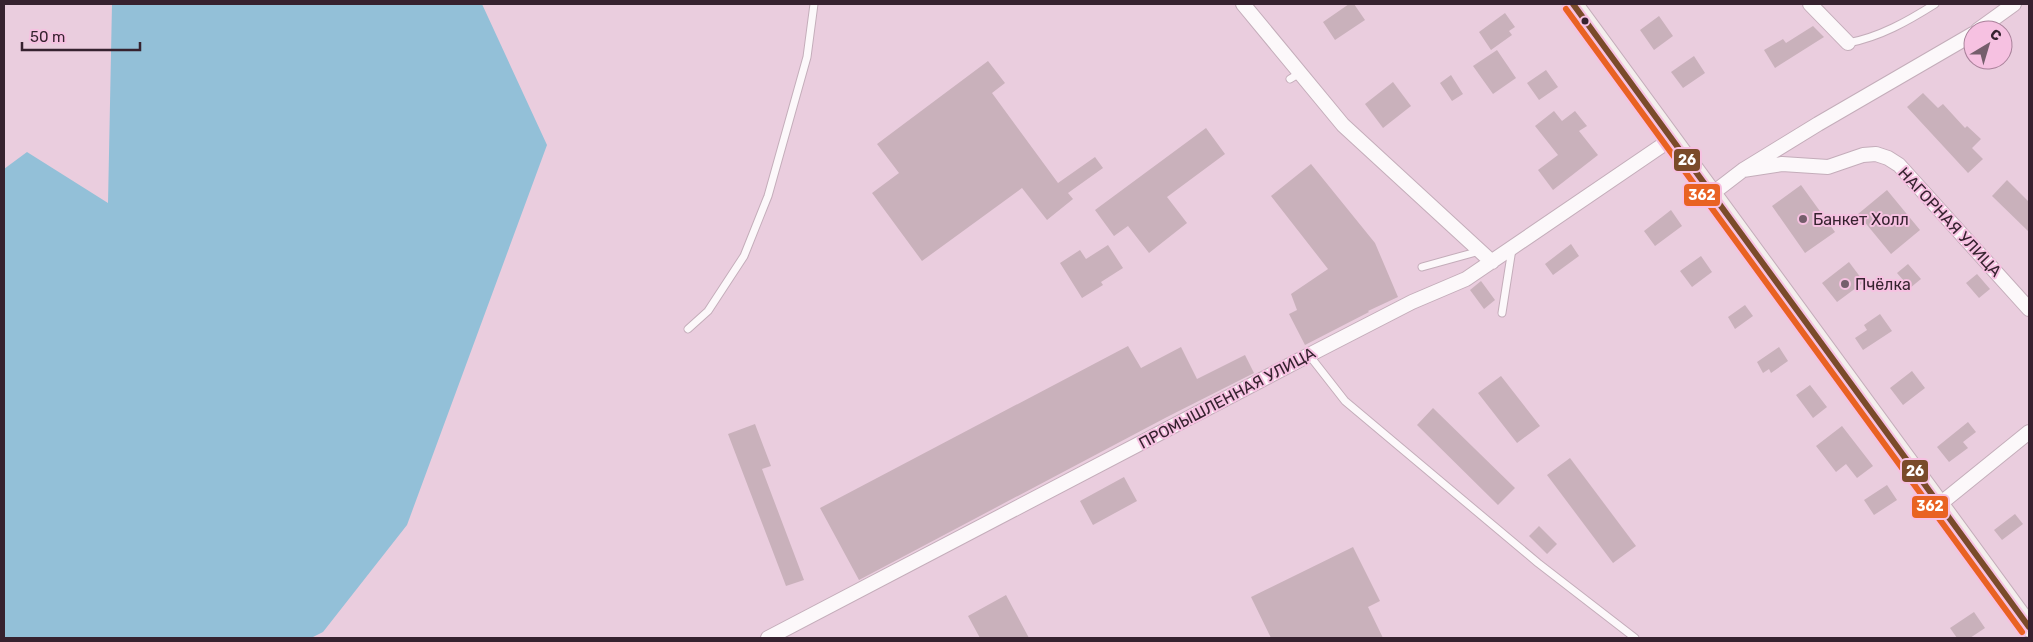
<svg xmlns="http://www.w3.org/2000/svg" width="2033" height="642" font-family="Rubik,sans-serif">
<rect width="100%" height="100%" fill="#eacdde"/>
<path fill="#93c0d8" d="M 112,4 L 482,4 L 547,145 L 407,525 L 323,632 L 311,638 L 4,638 L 4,169 L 27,152 L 108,203 Z"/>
<path fill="#c9b1bb" d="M 1349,4 L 1354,4 L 1365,20 L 1335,40 L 1323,22 Z
M 1505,13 L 1515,27 L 1509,31 L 1512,35 L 1491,50 L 1479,32 Z
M 1659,16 L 1673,36 L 1654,50 L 1640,30 Z
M 1813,26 L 1824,37 L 1775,68 L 1764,50 L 1783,39 L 1786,43 Z
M 1497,50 L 1516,78 L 1493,94 L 1473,66 Z
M 1694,56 L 1705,73 L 1683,88 L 1671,72 Z
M 988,61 L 1005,83 L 992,93 L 1058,183 L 1095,157 L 1103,168 L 1068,193 L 1073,199 L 1047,220 L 1022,188 L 922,261 L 872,193 L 899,173 L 877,144 Z
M 1546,70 L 1558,87 L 1539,100 L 1527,83 Z
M 1451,75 L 1463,94 L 1452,101 L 1440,83 Z
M 1393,82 L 1411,106 L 1383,128 L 1365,104 Z
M 1923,93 L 1938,108 L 1943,104 L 1965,128 L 1967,126 L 1981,139 L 1972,148 L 1983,159 L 1968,173 L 1907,107 Z
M 1554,111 L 1562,121 L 1575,111 L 1587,126 L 1579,131 L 1598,155 L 1553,190 L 1538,170 L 1558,155 L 1535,126 Z
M 1206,128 L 1225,154 L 1167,197 L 1187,223 L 1149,253 L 1128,226 L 1114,236 L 1095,210 Z
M 1311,164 L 1375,243 L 1398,297 L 1368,311 L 1369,312 L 1305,345 L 1289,314 L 1297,310 L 1291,294 L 1328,269 L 1271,196 Z
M 2007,180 L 2029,202 L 2029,232 L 1992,196 Z
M 1801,185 L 1835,232 L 1805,253 L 1772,206 Z
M 1887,190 L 1920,230 L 1891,254 L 1858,214 Z
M 1671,210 L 1682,226 L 1655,246 L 1644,231 Z
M 1571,244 L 1579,256 L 1553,275 L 1545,264 Z
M 1108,245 L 1123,268 L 1101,282 L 1103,285 L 1082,298 L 1060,263 L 1080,250 L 1086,259 Z
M 1701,256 L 1712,272 L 1692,287 L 1680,271 Z
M 1849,262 L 1864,282 L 1837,302 L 1822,283 Z
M 1908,264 L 1921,279 L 1910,288 L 1897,273 Z
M 1977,274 L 1990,289 L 1979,298 L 1966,283 Z
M 1481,281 L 1495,300 L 1484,309 L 1470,290 Z
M 1745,305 L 1753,316 L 1735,329 L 1728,317 Z
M 1880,314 L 1892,331 L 1863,350 L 1855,338 L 1867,330 L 1864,325 Z
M 1128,346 L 1141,368 L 1181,347 L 1197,379 L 1245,355 L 1254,373 L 1167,417 L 859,580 L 820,508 Z
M 1779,347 L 1788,361 L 1771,373 L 1769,369 L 1763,373 L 1757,362 Z
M 1912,371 L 1925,388 L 1903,405 L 1890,388 Z
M 1501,376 L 1540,426 L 1517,443 L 1478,393 Z
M 1810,385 L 1827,407 L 1813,418 L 1796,395 Z
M 1433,408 L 1515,488 L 1498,505 L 1417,425 Z
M 1968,422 L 1976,432 L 1963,442 L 1968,448 L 1949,462 L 1937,447 Z
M 755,424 L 771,466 L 762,469 L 804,580 L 786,586 L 728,434 Z
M 1842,426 L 1873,466 L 1857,478 L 1846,464 L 1836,472 L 1816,446 Z
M 1570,458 L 1636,546 L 1613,563 L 1547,475 Z
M 1124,477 L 1137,501 L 1093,525 L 1080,501 Z
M 1887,485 L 1897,500 L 1874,515 L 1864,500 Z
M 2015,514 L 2023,524 L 2002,540 L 1994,530 Z
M 1539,526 L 1557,544 L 1547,554 L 1529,536 Z
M 1353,547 L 1380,601 L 1368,607 L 1383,638 L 1271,638 L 1251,597 Z
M 1006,595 L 1029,638 L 980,638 L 968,616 Z
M 1974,612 L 1985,628 L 1970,638 L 1957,638 L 1950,628 Z"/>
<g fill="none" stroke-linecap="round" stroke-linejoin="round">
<defs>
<path id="service" d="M 1848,43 C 1880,37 1908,21 1935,4
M 1290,79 L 1300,73
M 1422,267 L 1480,251
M 1502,313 L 1512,249
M 688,329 L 708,311 L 744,256 L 768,196 L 807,57 L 814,4
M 1309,355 L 1345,401 L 1538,563 L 1635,638"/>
<path id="minor" d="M 1243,4 L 1343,125 L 1492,262
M 1810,4 L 1848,43
M 1978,30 L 2014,4
M 1743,170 L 1782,164 L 1828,167 L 1863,155 L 1876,154 L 1888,158 L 1899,165 L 2029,309
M 1713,193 L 1743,170 L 1818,124 L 1973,34
M 1940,504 L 2029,432
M 768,638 L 1309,355 L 1412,302 L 1466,279 L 1673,138"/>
<path id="secondary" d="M 1573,4 L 2029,627"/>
</defs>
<use href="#service" stroke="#c4adba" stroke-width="9"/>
<use href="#minor" stroke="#c4adba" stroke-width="16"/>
<use href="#secondary" stroke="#c4adba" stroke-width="21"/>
<use href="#service" stroke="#fcf8fa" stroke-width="7"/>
<use href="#minor" stroke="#fcf8fa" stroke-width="14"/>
<use href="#secondary" stroke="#f4efed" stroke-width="19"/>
<defs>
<path id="bus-1" d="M 1573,4 L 2029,627"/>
<path id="bus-2" d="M 1566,9 L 2022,632"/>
</defs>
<use href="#bus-1" stroke="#f6c1e1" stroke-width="10"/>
<use href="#bus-2" stroke="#f6c1e1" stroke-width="10"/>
<use href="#bus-1" stroke="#7a4b2a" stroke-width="6"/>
<use href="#bus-2" stroke="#e96223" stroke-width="6"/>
</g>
<circle fill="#36222f" stroke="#f6c1e1" stroke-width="2" cx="1585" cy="21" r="4.5"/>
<g fill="#755e6c" stroke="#f6c1e1" stroke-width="2">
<circle cx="1803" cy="219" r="5"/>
<circle cx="1845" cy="284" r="5"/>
</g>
<g text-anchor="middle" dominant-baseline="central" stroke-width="4" stroke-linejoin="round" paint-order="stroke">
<g font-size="16" fill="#36222f" stroke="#f6c1e1" text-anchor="start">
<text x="1813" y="219">Банкет Холл</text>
<text x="1855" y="284">Пчёлка</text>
</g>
<g font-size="16" fill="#36222f" stroke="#f6c1e1">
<text transform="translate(1950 222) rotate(47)">НАГОРНАЯ УЛИЦА</text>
<text transform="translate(1227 398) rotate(-28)">ПРОМЫШЛЕННАЯ УЛИЦА</text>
</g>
</g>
<g stroke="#f6c1e1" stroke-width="2">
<rect x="1673" y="148" width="28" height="24" rx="5" fill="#7a4b2a"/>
<rect x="1683" y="183" width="38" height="24" rx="5" fill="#e96223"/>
<rect x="1901" y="459" width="28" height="24" rx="5" fill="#7a4b2a"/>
<rect x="1911" y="495" width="38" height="24" rx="5" fill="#e96223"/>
</g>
<g font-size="14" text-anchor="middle" font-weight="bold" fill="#fff">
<text x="1687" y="165">26</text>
<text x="1702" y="200">362</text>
<text x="1915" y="476">26</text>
<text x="1930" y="511">362</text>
</g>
<rect width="2033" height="642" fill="none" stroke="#36222f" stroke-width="10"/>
<g transform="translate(1988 45) rotate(38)"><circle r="24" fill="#f6c1e1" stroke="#a9819a"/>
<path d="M0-4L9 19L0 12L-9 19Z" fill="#755e6c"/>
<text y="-8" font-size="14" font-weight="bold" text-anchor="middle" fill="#36222f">С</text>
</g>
<path d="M22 42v8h118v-8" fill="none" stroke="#36222f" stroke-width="2.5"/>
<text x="30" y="42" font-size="15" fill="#36222f" stroke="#f6c1e1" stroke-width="4" paint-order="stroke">50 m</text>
</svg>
